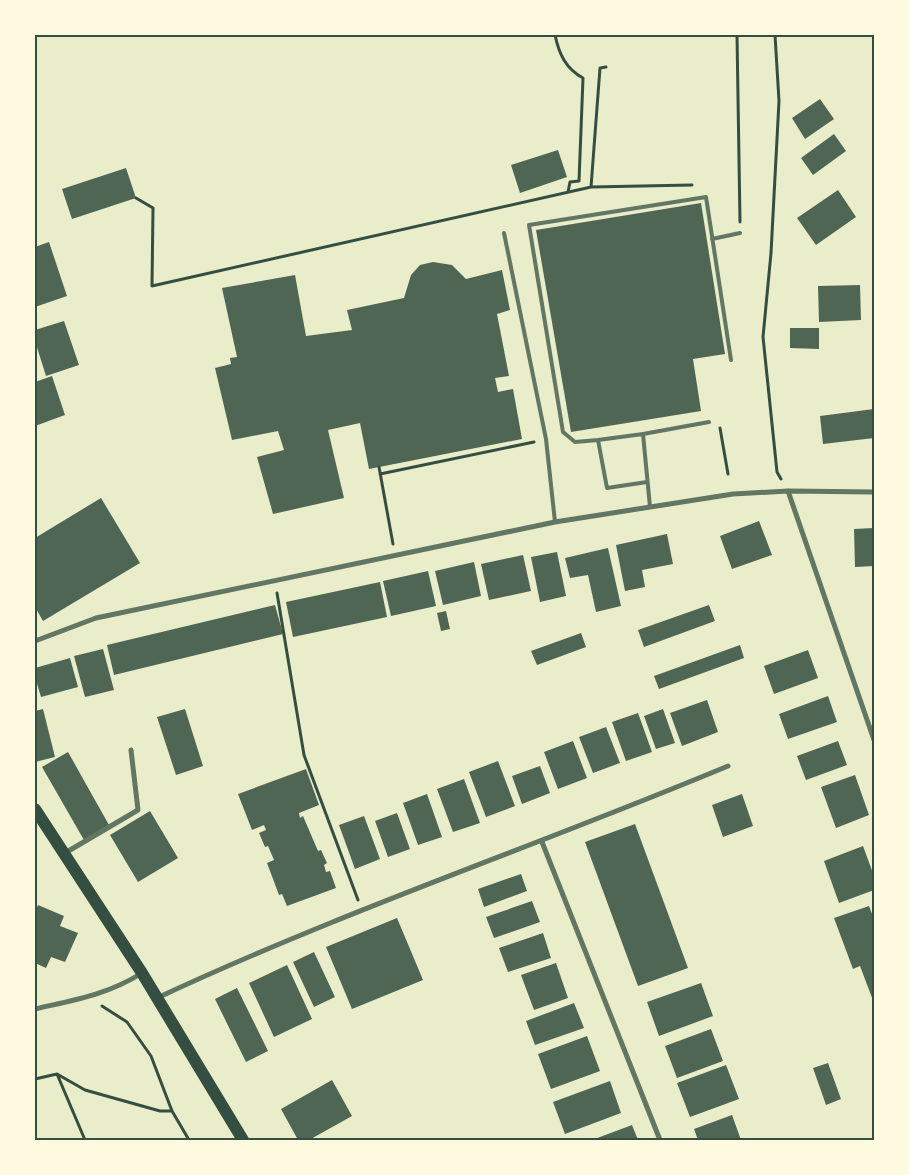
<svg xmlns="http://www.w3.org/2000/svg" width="909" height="1175" font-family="'Fira Sans',sans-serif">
<rect width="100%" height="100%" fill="#e9edc9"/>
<path fill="#4f6655" d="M 820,99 L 834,119 L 805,139 L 792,118 Z
M 834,134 L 846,151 L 813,175 L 801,158 Z
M 558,150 L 567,177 L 520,193 L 511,165 Z
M 126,168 L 136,198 L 72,219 L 62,189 Z
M 838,190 L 856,217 L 816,245 L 797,218 Z
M 701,203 L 725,354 L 693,359 L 701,411 L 571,432 L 536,230 Z
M 49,242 L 67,296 L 35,307 L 35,247 Z
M 433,262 L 452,265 L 466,279 L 502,270 L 510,310 L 497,314 L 509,376 L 495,378 L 498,392 L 513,389 L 522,439 L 369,469 L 360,423 L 328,430 L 344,498 L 273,514 L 257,457 L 284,450 L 278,431 L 232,440 L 215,368 L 231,364 L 230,358 L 237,357 L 222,288 L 295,275 L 306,336 L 352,330 L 347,310 L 404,298 L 411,275 L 420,265 Z
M 860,285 L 861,320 L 819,322 L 818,286 Z
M 64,321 L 79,365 L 46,376 L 35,341 L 35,330 Z
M 790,328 L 819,328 L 819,349 L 790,348 Z
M 52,376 L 65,415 L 35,426 L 35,382 Z
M 874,409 L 874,438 L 823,444 L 820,416 Z
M 101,498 L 140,563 L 43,621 L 35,607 L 35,538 Z
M 759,521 L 772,555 L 732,569 L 720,536 Z
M 874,528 L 874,566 L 855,567 L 854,529 Z
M 667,534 L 673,564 L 642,570 L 645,587 L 625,591 L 616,545 Z
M 608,548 L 621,606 L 596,612 L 588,575 L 570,578 L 565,558 Z
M 557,552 L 566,596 L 540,602 L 531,557 Z
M 523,555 L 531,591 L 489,600 L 481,564 Z
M 474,562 L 481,596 L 443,605 L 435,571 Z
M 428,571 L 436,606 L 391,616 L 383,581 Z
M 380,582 L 387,617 L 293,637 L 286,602 Z
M 275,605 L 283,634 L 114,675 L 107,645 Z
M 709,605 L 715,621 L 644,647 L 638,630 Z
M 446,611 L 450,629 L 441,631 L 437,613 Z
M 581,633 L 586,647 L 537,665 L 531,651 Z
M 740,645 L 744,658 L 659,689 L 654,676 Z
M 103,649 L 114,690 L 85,697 L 74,656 Z
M 808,650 L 818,678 L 774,694 L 764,666 Z
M 70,658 L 78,687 L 41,697 L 35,677 L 35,668 Z
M 828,696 L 837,722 L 788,739 L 779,714 Z
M 707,700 L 718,732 L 682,746 L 670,713 Z
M 43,709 L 55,757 L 35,762 L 35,711 Z
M 185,709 L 203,766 L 176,775 L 157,717 Z
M 663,709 L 675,743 L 656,749 L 644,716 Z
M 638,713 L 652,752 L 626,761 L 612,722 Z
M 606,727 L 620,763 L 593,773 L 579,737 Z
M 573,741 L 587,778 L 558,789 L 544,752 Z
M 838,741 L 847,765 L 806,780 L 797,756 Z
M 68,752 L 109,825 L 84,840 L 42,767 Z
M 498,761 L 515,806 L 486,817 L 469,772 Z
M 540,766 L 550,793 L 522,804 L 512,776 Z
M 306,769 L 319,805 L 299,813 L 300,818 L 303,816 L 318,851 L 321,850 L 327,863 L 324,865 L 326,872 L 330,871 L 336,888 L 287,906 L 282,894 L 279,895 L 267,863 L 274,860 L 268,846 L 265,847 L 259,833 L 266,830 L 264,825 L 252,830 L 238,794 Z
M 855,775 L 869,815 L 836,828 L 821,787 Z
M 464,779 L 480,823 L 453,832 L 437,789 Z
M 427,794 L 442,837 L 418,845 L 403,803 Z
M 742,794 L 753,826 L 723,837 L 712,805 Z
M 150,811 L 178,858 L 138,882 L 110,835 Z
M 397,813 L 410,849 L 388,857 L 375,821 Z
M 364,816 L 380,859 L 355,869 L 339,825 Z
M 635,824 L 688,968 L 638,986 L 585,842 Z
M 863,846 L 874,876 L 874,890 L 839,903 L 824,861 Z
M 521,874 L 527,891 L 484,907 L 478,889 Z
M 532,901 L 540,922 L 494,938 L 486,917 Z
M 38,905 L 64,916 L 60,926 L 78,933 L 65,962 L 51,957 L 46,968 L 35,963 L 35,913 Z
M 869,906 L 874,919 L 874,1003 L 860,966 L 853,969 L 834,918 Z
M 397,918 L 423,980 L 352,1009 L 326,947 Z
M 543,933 L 551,958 L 508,972 L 499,948 Z
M 314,952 L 335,997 L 314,1007 L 293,962 Z
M 556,963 L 568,998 L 534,1010 L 521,975 Z
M 287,965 L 312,1019 L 274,1037 L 249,983 Z
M 701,983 L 713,1016 L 659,1036 L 647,1002 Z
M 237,988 L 268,1051 L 246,1062 L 215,999 Z
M 574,1003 L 584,1028 L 535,1045 L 526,1021 Z
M 711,1029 L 723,1061 L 677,1078 L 665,1046 Z
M 587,1036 L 600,1071 L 551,1089 L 538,1054 Z
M 828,1063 L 841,1099 L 826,1105 L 813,1068 Z
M 726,1065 L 739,1099 L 690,1117 L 677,1083 Z
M 332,1080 L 352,1116 L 309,1140 L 298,1140 L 281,1109 Z
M 610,1081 L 621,1113 L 565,1134 L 553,1102 Z
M 732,1115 L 741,1140 L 698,1140 L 694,1129 Z
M 632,1125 L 638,1140 L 592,1140 Z"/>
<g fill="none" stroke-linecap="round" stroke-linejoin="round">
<path stroke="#344e41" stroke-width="3" d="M 555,35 C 559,54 566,69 583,78 L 579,181 L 570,182 L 568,192
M 737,35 L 740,222
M 775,35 L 779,101 L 771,253 L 763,337 L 777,472 L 781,479
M 591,187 L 600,68 L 606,67
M 136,198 L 153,208 L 152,286 L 591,187 L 692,185
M 720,428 L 728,474
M 379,467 L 393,544
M 380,474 L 534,442
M 277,593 L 304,755 L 358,900
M 102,1006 L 127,1022 L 151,1056 L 172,1111 L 189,1140
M 57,1074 L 85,1140
M 35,1079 L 57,1074 L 85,1090 L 160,1111 L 172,1111"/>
<path stroke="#617663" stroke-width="4" d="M 504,233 L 546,439 L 555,522
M 712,239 L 740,233
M 643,434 L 709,422
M 598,440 L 575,442 L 563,432 L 529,225 L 706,197 L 731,360
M 647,482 L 607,488 L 598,440 L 643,434 L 650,507"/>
<path stroke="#617663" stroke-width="5" d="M 788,491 L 874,740
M 35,641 L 96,618 L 555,522 L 733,494 L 788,491 L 874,492
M 542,842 L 660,1140
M 65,853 L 138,810 L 131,750
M 157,998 C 343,911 539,845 728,766
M 35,1009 C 74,1000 107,995 142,973"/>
<path stroke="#344e41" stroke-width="12" d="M 35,809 L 142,973 L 243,1140"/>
</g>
<rect width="909" height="1175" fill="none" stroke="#fefae0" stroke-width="72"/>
<rect x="36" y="36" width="837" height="1103" fill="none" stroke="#344e41" stroke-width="2"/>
</svg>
